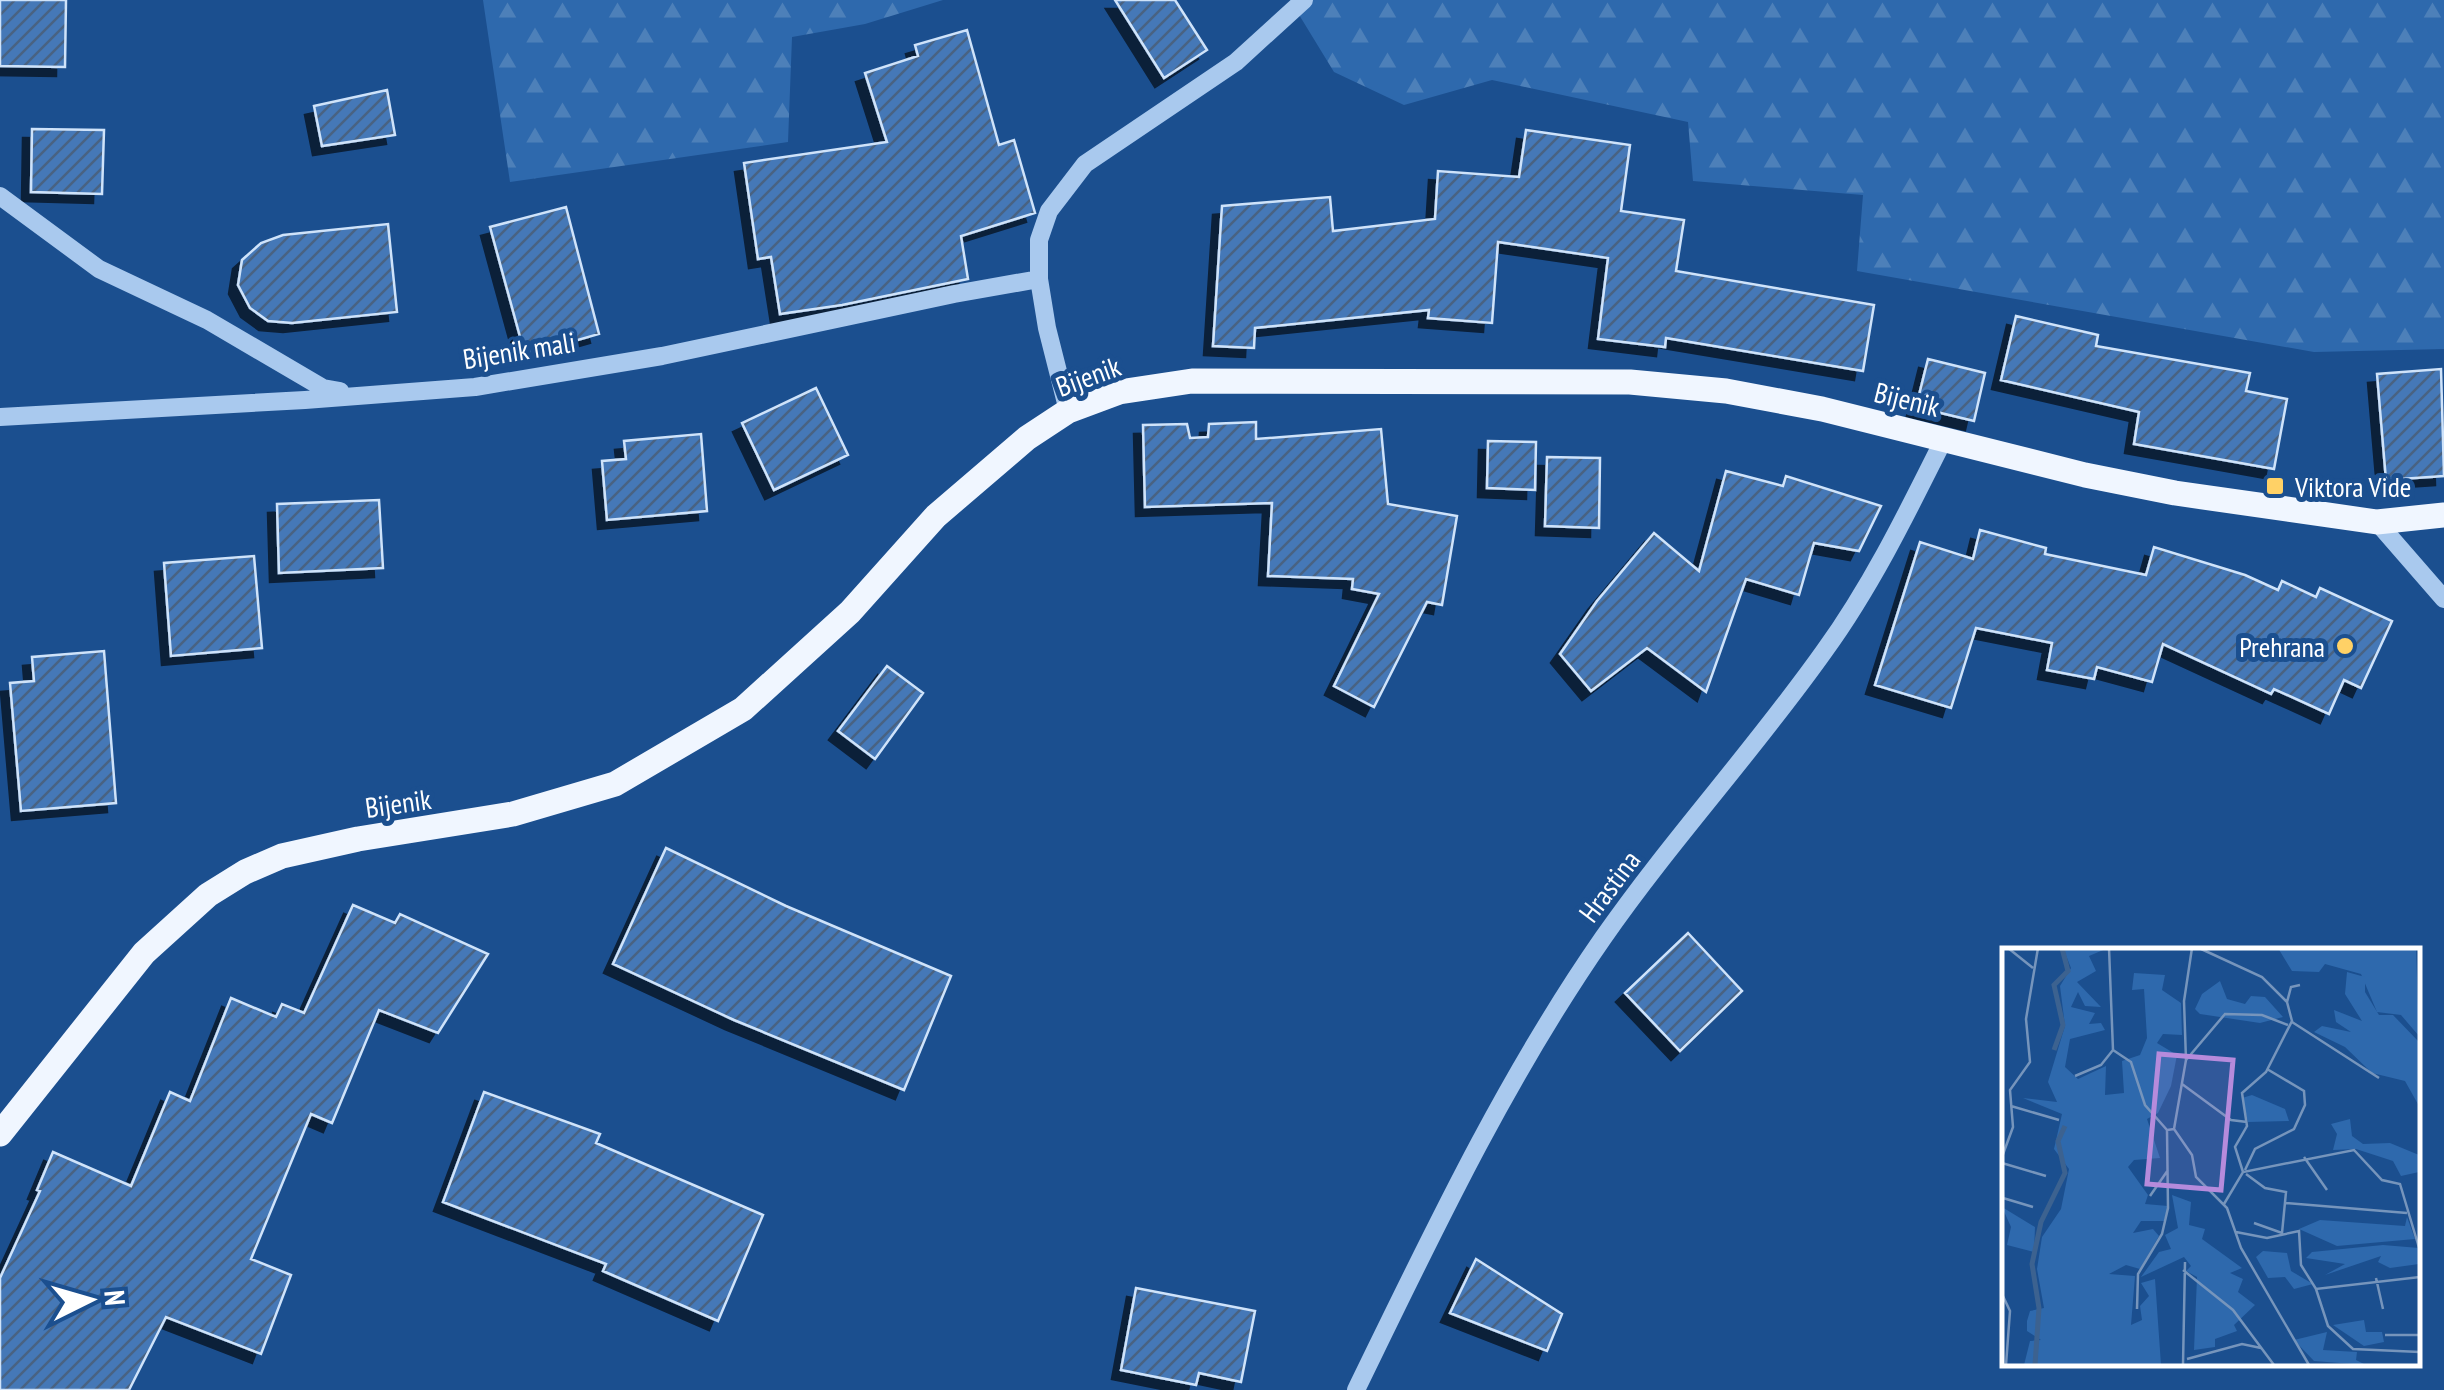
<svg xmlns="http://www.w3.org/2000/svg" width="2444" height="1390" font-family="'PT Sans Narrow',sans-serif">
<defs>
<pattern id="forest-firs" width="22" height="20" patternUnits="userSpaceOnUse" patternTransform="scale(2.5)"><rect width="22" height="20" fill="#2e69ad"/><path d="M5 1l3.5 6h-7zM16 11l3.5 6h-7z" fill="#4d80b9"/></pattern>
<pattern id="building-hatch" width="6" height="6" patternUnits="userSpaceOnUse" patternTransform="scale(2.5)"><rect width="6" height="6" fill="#4478b7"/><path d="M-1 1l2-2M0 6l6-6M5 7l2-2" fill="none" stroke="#486282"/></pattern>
<filter id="shadow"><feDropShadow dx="-9" dy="9" stdDeviation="0" flood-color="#0009"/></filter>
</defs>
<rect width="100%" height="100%" fill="#1b4f8f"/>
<path fill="url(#forest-firs)" d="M 483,0 L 943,0 L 865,24 L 792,37 L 788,142 L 510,182 Z
M 1290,0 L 2444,0 L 2444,349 L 2314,352 L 1857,271 L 1863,195 L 1693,181 L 1688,122 L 1492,80 L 1404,105 L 1334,72 Z"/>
<path fill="url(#building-hatch)" stroke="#cfe3fa" stroke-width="2.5" filter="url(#shadow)" d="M 0,0 L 66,0 L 65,67 L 0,66 Z
M 1115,0 L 1175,0 L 1207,50 L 1164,78 Z
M 967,30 L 999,145 L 1014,140 L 1035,213 L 961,236 L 968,279 L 842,305 L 780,314 L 771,257 L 758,259 L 744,163 L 887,142 L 865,73 L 918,56 L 915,45 Z
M 387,90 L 395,135 L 322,146 L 314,106 Z
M 32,129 L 104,130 L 102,194 L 31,192 Z
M 1526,130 L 1630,145 L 1621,211 L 1684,220 L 1676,271 L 1874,305 L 1863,371 L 1666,338 L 1665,347 L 1598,339 L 1608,258 L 1498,242 L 1492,323 L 1428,318 L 1429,310 L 1255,328 L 1254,348 L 1213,346 L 1222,206 L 1330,197 L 1333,231 L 1435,219 L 1438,171 L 1519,177 Z
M 566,207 L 599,334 L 525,355 L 490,227 Z
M 388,224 L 397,312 L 292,323 L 268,321 L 250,308 L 238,285 L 242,260 L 261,243 L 283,235 Z
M 2016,316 L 2098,335 L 2096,346 L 2250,373 L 2246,391 L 2287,399 L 2274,469 L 2134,444 L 2139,412 L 2001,380 Z
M 1928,359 L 1985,373 L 1974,421 L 1916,407 Z
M 2441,369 L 2444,476 L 2386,480 L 2377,374 Z
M 816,388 L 848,455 L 774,490 L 742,423 Z
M 1256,422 L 1256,439 L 1381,429 L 1388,504 L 1457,516 L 1442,605 L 1427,602 L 1374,707 L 1334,686 L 1379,594 L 1352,589 L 1353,579 L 1268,576 L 1272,503 L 1145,507 L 1143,425 L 1187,424 L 1190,438 L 1208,437 L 1209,424 Z
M 701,434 L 707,511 L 607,520 L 602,461 L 626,459 L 624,441 Z
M 1488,441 L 1536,442 L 1535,490 L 1487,488 Z
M 1547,457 L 1600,458 L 1599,528 L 1545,526 Z
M 1726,471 L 1783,486 L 1786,476 L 1881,506 L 1859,551 L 1814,543 L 1799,595 L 1746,579 L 1706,692 L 1647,648 L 1591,691 L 1560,654 L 1597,601 L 1654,533 L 1699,571 Z
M 379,500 L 383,568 L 279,573 L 277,504 Z
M 1980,530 L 2046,548 L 2045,554 L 2146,575 L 2154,547 L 2245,575 L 2278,590 L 2282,581 L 2316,597 L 2320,588 L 2392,621 L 2361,688 L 2344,680 L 2329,714 L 2274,689 L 2271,694 L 2163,644 L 2152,682 L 2097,667 L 2094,679 L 2047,670 L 2052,643 L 1976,628 L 1951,708 L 1875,685 L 1920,542 L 1973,559 Z
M 254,556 L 262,648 L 171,656 L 164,563 Z
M 104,651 L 116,803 L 21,811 L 10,683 L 34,681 L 32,657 Z
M 887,666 L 923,693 L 875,759 L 838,731 Z
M 666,848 L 786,906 L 951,976 L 904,1090 L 734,1020 L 613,964 Z
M 353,905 L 395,923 L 400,914 L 488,954 L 438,1033 L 379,1010 L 332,1123 L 311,1114 L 251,1259 L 291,1275 L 261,1354 L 166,1317 L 129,1390 L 0,1390 L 0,1278 L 40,1191 L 37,1190 L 53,1152 L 131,1186 L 170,1092 L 190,1101 L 231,998 L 276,1017 L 282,1004 L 304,1013 Z
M 1688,933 L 1742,991 L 1680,1051 L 1625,993 Z
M 484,1092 L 600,1134 L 596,1143 L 763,1215 L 718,1321 L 603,1271 L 606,1264 L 443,1202 Z
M 1476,1259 L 1562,1314 L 1547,1351 L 1450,1313 Z
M 1136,1288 L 1255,1311 L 1241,1382 L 1199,1373 L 1196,1385 L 1121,1370 Z"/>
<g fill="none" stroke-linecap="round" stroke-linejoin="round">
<path stroke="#a9c9ee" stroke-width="18" d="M 0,196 L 99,269 L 207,320 L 323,388 L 340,391
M 1039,279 L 1039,240 L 1049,211 L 1085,164 L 1236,62 L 1304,0
M 0,417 L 305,400 L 475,387 L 662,356 L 954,294 L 1039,279 L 1047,328 L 1068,411
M 2377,522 L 2444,599
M 1356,1390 C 1431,1236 1505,1079 1603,938 C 1672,839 1755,749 1825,650 C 1872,585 1908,511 1944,439"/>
<path stroke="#f0f6ff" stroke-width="25" d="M 0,1134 L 144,953 L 208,895 L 245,872 L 282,856 L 358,839 L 513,814 L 615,784 L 743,709 L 850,612 L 936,516 L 1027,438 L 1068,411 L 1119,392 L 1192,381 L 1630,382 L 1726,391 L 1822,409 L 2085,475 L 2175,493 L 2377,522 L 2444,515"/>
</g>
<g fill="#ffd166" stroke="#1b4f8f" stroke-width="4">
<rect x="2265" y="476" width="20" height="20" rx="5"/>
<circle cx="2345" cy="646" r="10"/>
</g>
<g text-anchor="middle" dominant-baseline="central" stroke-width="10" stroke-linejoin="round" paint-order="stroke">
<g font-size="28" fill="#fff" stroke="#1b4f8f">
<text transform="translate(519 350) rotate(-9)">Bijenik mali</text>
<text transform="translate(1088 376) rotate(-20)">Bijenik</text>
<text transform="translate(1907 399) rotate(14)">Bijenik</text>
<text transform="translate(398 803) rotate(-8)">Bijenik</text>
<text transform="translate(1609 886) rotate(-53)">Hrastina</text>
</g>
<g font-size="28" fill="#fff" stroke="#1b4f8f" text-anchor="start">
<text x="2295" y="486">Viktora Vide</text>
<text x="2325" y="646" text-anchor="end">Prehrana</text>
</g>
</g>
<g transform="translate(2002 948)">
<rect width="418" height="418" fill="#1b4f8f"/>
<path d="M 276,0 L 414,0 L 417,88 L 399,67 L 375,64 L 359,26 L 323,16 L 317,24 L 290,23 Z" fill="#2e69ad"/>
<path d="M 61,0 L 106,0 L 87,8 L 94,23 L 75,34 L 99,59 L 83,58 L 76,44 L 69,59 L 93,65 L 87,76 L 99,75 L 103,82 L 68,91 L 63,119 L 76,131 L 104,118 L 103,147 L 122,145 L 120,113 L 138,107 L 145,90 L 142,41 L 130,42 L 132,25 L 163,27 L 160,42 L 179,55 L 180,87 L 161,86 L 155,95 L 175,107 L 169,138 L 156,165 L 145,171 L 158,210 L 132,212 L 126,219 L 146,247 L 143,256 L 166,258 L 162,273 L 139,273 L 131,285 L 151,281 L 157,288 L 138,321 L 124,317 L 107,326 L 133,328 L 129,377 L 140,372 L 138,358 L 147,348 L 139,335 L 153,331 L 159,417 L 22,417 L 28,393 L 39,392 L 25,383 L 25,373 L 28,363 L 42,360 L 35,321 L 40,289 L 59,261 L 67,221 L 52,201 L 60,166 L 21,150 L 55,154 L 46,134 L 63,78 L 58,38 L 69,20 ZM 345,24 L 363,29 L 363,44 L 377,67 L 391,67 L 417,94 L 417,158 L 403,133 L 370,125 L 343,99 L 312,84 L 320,78 L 349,84 L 334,74 L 332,62 L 360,73 L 343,46 ZM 218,33 L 225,51 L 243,56 L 249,48 L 263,49 L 281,69 L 258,75 L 198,66 L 193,61 L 200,46 ZM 250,147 L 283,161 L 287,173 L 246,174 L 240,150 ZM 348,171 L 350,188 L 361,196 L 388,195 L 417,207 L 417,224 L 399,228 L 391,213 L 354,201 L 331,202 L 335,186 L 329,176 ZM 170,247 L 189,254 L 187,277 L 203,281 L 200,291 L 240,320 L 228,325 L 241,331 L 236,344 L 253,357 L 232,377 L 235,383 L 213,391 L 213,399 L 192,402 L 195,329 L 184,323 L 189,318 L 182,309 L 139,329 L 157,304 L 169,301 L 163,287 L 176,280 ZM 0,259 L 33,279 L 32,304 L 5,297 L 9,279 ZM 405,269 L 413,291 L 335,298 L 297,281 L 318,272 L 403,278 ZM 381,297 L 417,300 L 417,316 L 388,320 L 376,314 L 379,308 L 323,327 L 343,316 L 304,310 L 310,304 ZM 261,303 L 285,305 L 289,323 L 311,336 L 292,341 L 283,329 L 266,330 L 254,309 ZM 362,372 L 364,384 L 380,384 L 382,394 L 362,398 L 331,377 ZM 325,384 L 321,402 L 355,404 L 354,412 L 364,417 L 312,413 L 292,392 Z" fill="#2e69ad"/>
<path fill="none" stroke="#3c6290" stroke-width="5" d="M 52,102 L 61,77 L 52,37 L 66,23 L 60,0M 33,417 L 37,360 L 30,316 L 39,274 L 63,225 L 56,193 L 63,178"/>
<path fill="none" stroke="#7695bc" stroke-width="2.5" d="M 6,0 L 31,20M 107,0 L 111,102M 190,0 L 182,53 L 184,112 L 172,181 L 190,207 L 194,229 L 225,260 L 239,300 L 307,417M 197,0 L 260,29 L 285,54 L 289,39 L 298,37M 290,74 L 377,130M 111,102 L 129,114 L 143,157 L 165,182M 184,112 L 223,66 L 260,67 L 286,77M 73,128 L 99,117 L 111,102M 180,136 L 229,172 L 245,174M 9,158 L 57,172M 0,209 L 11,179 L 8,142 L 28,114 L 24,71 L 36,0M 302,209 L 325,242M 0,215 L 44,228M 0,220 L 1,250 L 31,259M 243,222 L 253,201 L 292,181 L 303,157 L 302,143 L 265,121M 241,224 L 233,199 L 245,178 L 240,145 L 264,124 L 290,73 L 285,54M 244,226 L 263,240 L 284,244 L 280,285 L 252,275M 148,248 L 166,222M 283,255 L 405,265M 222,256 L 241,224 L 352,202 L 380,232 L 398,236 L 418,303M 234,284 L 265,290 L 297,283 L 299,317 L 314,341 L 418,329M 181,322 L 231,362 L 272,417M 374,330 L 381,361M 314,341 L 326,378 L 351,401 L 418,404M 0,346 L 8,363 L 4,417M 135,361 L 136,326 L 160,286 L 166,260 L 165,182 L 172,181M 383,387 L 418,387M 185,411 L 240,396 L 259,400M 181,417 L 183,314"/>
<path fill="#b68bdc" fill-opacity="0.15" stroke="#b68bdc" stroke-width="5" d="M 157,106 L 231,112 L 219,242 L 145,236 Z"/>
<rect width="418" height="418" fill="none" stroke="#fff" stroke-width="5"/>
</g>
<g transform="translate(90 1300) rotate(85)" stroke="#1b4f8f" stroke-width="8" paint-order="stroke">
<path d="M0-8L18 38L0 25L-18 38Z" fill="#ffffff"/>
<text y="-15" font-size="28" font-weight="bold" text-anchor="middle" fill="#ffffff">N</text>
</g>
</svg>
